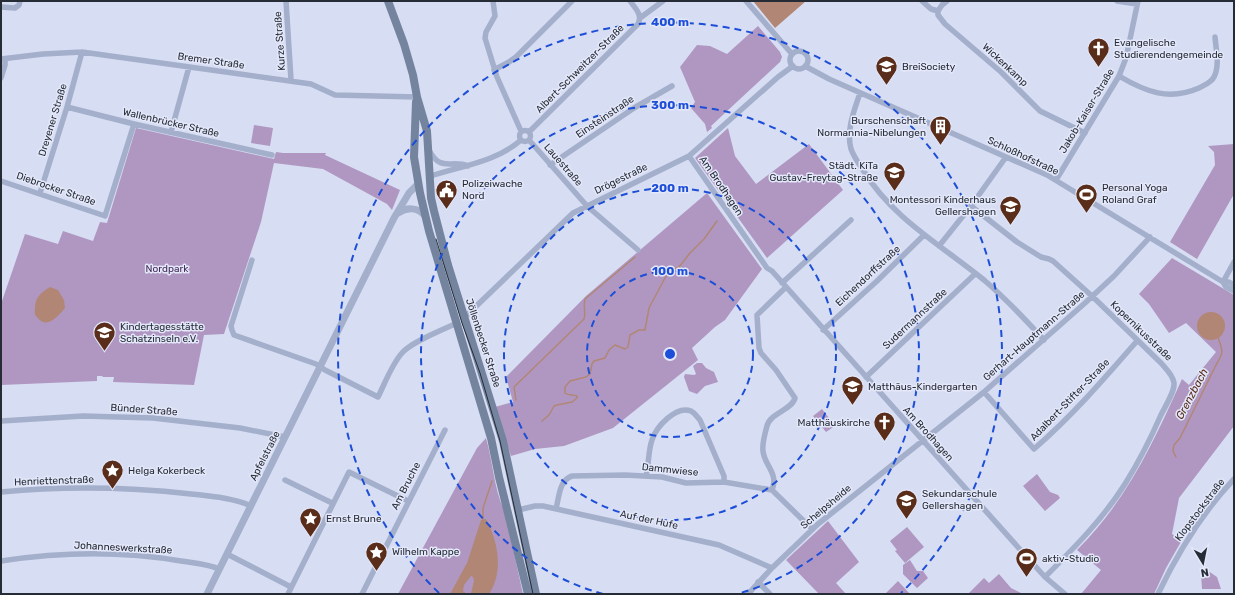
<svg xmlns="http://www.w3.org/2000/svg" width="1235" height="595" font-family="Rubik,sans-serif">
<rect width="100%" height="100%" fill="#d7ddf2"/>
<path fill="#b097c2" d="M 758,26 L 780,52 L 782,57 L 780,62 L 711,126 L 712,128 L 707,132 L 705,124 L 691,108 L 695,102 L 680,67 L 697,45 L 710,46 L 727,54 Z
M 254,125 L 273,128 L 270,146 L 251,143 Z
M 136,128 L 274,159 L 276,152 L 283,153 L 326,153 L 325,155 L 400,190 L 392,210 L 387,204 L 323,169 L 274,163 L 261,222 L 224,334 L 204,335 L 194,385 L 113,382 L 114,377 L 103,377 L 102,376 L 97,376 L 97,381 L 1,385 L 1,304 L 25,234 L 58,244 L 63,231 L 93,241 L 100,222 L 107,223 Z
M 728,128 L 735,156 L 756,184 L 809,144 L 843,190 L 767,258 L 695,158 Z
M 1234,144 L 1234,194 L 1197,259 L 1170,242 L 1215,165 L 1214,152 L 1208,146 Z
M 707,193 L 762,269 L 725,320 L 715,327 L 692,348 L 698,360 L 613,428 L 564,446 L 535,449 L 511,456 L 495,407 L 513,402 L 506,377 L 586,296 Z
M 1172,258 L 1234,295 L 1234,426 L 1179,498 L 1172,534 L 1182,540 L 1166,568 L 1154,594 L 1081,594 L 1101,570 L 1077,550 C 1128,499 1153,443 1182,379 L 1189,385 L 1216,352 L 1186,323 L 1169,333 L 1149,304 L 1139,294 Z
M 697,363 L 702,363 L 706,368 L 714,372 L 718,382 L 705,386 L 697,394 L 689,391 L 684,377 L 685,374 L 694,375 L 696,374 L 693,366 Z
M 822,409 L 835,426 L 826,432 L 813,416 Z
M 486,438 C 493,462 494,490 505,512 L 523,594 L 398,594 L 477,448 Z
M 1037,474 L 1050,492 L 1058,495 L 1060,498 L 1045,511 L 1023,486 Z
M 828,521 L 859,562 L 836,583 L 846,594 L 819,594 L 786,560 Z
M 907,527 L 924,547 L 905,563 L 895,551 L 897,550 L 890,541 Z
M 910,560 L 917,571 L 923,571 L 928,578 L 917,588 L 903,574 L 903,565 Z
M 1204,568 L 1217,577 L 1221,589 L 1202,589 L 1201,574 Z
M 999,574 L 1011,588 L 1023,594 L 968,594 L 984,578 L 989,583 Z
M 898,581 L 910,594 L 885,594 Z"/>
<path fill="#b18675" d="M 753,1 L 806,1 L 775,28 Z
M 50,287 L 58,290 L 64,300 L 65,308 C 60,314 51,325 43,322 C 40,321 37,317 35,315 C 34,300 37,295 50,287 Z
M1197 326a14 14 0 1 1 28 0a14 14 0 1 1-28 0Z
M 486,519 C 498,541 504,572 489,594 L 468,594 L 471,593 L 474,581 L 473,577 L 471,576 L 464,585 L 463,591 L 467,594 L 450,594 L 467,563 L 481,520 Z"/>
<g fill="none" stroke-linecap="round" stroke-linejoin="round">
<path stroke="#b18675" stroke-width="1.5" d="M 516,400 L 514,387 L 584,319 C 586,314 583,305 585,299 L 635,257
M 542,421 L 549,415 L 554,406 L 557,405 L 572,402 L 577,398 L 577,396 C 573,394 569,396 565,393 L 565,387 L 570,381 L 586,377 L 590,374 L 592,364 L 594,361 L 605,358 L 609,350 L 615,345 L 625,349 L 628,347 L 630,335 L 639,330 L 645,330 L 649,308 L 666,276 L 670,271 L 679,267 L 683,262 L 690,253 L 704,239 L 717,221
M 1176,457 L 1173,451 L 1174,445 L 1180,438 L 1216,365 C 1224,352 1223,352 1218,337
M 483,520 L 483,508 L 492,481"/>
<path stroke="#a3afcb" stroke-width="5.5" d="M 286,1 L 291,80
M 493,1 L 495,16 L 486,32 L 485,38 L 497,77 L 521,131
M 746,1 L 792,54
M 922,1 L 931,9 L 938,11
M 1117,1 L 1137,4
M 1,7 L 15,8 L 19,5 L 20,1
M 938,11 L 938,15 L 945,24 L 1001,72 L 1040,111 L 1085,133
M 938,11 L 942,5 L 947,1
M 640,18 L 663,1
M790 60a9 9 0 1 1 18 0a9 9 0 1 1-18 0Z
M 1,59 L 43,54 L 82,52 L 311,84 L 335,95 L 417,97
M 805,66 L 829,79 L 1047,175 L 1223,282 L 1229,282 L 1234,285
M 494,70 L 509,62 L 516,57 L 572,1
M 1119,76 C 1146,92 1169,101 1199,88 C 1204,85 1211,83 1214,77 C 1220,65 1216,50 1215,37
M 1,78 L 5,65 L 5,59
M 860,93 C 854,111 846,130 851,149 C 854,157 859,164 863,170 C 892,218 941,245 984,280 C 1005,298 1025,319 1044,340
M 67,107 L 134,124 L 272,155
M519.5 136a5.5 5.5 0 1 1 11 0a5.5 5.5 0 1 1-11 0Z
M 171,132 L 189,67
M 529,132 L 638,24 C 643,15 635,8 630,1
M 529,140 L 587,206 L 638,250
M 429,150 C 441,173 451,159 468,166
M 689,156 L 767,268 L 772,271 L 1016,545 L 1045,577 L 1065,594
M 550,165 L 634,108 L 672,86
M 431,176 C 461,166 496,162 521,140
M 1056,180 L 1119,76 L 1126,58 L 1138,1
M 1,181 L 105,216 L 134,124
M 40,193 L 67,107 L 82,52
M 971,206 L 1017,242 L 1041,257 L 1049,259 L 1053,261 L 1093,297 L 1161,363 C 1166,369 1173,375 1174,383 C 1175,392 1164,408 1160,417 C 1150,440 1138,463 1125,484 C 1103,519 1074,548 1045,577
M 939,246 L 971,206 L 1006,157
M 252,260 L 231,326 L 232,330 L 234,335 L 316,364 L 325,370 L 378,397 C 385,383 392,364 402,353 C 411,342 444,329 457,323
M 1223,282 L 1234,262
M 1223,282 L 1226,287 L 1234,291
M 782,283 L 851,220
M 464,316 L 467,315 L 573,213 L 689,156 L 778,77 L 793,66
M 823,330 L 877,281 L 924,235
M 866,377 L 975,274
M 984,392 L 1034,449 C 1072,416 1104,379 1137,341
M 1,421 L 83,416 L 153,418 L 240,428 L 285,437
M 646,476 C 649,465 648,451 652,440 C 656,427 676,405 691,411 C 695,413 697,417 700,420 L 724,476 L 724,482
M 285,480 L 332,503
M 772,490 C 779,473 764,465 763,451 C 762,444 765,433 767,426 C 770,413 792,410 795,398 L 776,370 L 761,353 L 759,348 L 757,315 L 785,288
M 1,492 C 64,486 128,487 191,494 C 209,496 234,498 251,506
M 556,509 C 559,498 559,480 572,476 L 625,475 L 662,477 L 686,483 L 724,482 L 772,490 L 812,529
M 518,510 L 535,506 L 543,506 L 719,545 L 772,568
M 227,554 L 291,587
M 1,561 C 60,552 122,551 181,561 C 193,563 208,564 219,569
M 758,582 L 770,594
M 288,594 L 349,472 L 408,501
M 362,594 L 445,430
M 748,594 L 772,568 L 818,524 L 984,392 L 1085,303 L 1114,276 L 1150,237
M 1158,594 C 1178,552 1202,513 1234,479"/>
<path stroke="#a3afcb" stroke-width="7" d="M 398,213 C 407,207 418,207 425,216
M 207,594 L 394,218 L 409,193 L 418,184"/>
<path stroke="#74849e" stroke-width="8" d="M 388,1 L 404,44 L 413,75 L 417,97 L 427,131 L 431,198 L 434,211 L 448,265 L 503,441 L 536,594
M 416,102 L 414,157 L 420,193 L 429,231 L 491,438 L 499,477 L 528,594"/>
<path stroke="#252c35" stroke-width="1" d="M 436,239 L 462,323 L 480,373 L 500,441 L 533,594"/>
</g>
<g fill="none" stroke="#1d4ed8" stroke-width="2" stroke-dasharray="7 5">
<circle cx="670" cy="354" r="83"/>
<circle cx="670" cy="354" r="166"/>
<path d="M603 594A249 249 0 1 1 737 594"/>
<path d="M439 593A332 332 0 1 1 901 593"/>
</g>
<defs>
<symbol id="church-pin" viewBox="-11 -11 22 30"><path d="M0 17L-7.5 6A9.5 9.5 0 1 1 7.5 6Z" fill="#592d19" stroke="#e4e8fa"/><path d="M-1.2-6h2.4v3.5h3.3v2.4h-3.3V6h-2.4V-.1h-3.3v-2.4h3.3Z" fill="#fff"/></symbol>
<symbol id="school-pin" viewBox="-11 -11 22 30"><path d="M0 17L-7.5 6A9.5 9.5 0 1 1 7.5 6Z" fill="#592d19" stroke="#e4e8fa"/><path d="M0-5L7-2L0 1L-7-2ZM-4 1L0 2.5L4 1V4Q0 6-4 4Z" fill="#fff"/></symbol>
<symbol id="building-pin" viewBox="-11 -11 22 30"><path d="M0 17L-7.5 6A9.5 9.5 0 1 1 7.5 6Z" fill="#592d19" stroke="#e4e8fa"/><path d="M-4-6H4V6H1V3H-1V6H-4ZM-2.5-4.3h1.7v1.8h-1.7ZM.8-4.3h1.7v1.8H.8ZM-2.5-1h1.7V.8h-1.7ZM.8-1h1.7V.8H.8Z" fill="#fff"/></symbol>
<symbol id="civic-pin" viewBox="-11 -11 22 30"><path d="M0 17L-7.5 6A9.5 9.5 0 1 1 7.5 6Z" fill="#592d19" stroke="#e4e8fa"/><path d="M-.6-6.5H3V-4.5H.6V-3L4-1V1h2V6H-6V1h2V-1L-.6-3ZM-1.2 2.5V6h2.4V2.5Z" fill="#fff"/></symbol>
<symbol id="stadium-pin" viewBox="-11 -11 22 30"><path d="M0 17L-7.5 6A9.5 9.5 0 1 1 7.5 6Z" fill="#592d19" stroke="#e4e8fa"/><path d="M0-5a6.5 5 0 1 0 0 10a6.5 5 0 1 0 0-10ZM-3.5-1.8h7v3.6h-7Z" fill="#fff"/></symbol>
<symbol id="sight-pin" viewBox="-11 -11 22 30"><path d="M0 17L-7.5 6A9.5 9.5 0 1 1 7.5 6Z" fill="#592d19" stroke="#e4e8fa"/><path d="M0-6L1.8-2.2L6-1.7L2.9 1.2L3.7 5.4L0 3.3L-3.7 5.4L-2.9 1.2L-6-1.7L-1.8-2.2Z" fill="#fff"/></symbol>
</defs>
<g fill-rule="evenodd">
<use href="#church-pin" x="1086" y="36" width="25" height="34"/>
<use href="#school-pin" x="874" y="54" width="25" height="34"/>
<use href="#building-pin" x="928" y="114" width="25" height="34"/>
<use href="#school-pin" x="882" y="160" width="25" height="34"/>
<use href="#civic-pin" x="434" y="178" width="25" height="34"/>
<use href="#stadium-pin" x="1074" y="182" width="25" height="34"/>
<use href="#school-pin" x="998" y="194" width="25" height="34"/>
<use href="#school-pin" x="92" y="320" width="25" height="34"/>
<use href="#school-pin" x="840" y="374" width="25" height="34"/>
<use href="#church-pin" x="872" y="410" width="25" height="34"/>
<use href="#sight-pin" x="100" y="458" width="25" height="34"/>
<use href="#school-pin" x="894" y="488" width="25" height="34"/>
<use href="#sight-pin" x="298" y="506" width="25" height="34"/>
<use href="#sight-pin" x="364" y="540" width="25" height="34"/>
<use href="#stadium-pin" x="1014" y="546" width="25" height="34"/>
</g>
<g text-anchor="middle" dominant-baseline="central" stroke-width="3" stroke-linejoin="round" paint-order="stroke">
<g font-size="10" fill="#252c35" stroke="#e4e8fa">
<text transform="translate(280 41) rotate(-94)">Kurze Straße</text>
<text transform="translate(211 61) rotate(8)">Bremer Straße</text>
<text transform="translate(1005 65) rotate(43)">Wickenkamp</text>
<text transform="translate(580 69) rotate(-45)">Albert-Schweitzer-Straße</text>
<text transform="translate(1087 111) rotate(-59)">Jakob-Kaiser-Straße</text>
<text transform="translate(605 117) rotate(-34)">Einsteinstraße</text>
<text transform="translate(53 120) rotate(-73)">Dreyener Straße</text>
<text transform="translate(171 123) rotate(13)">Wallenbrücker Straße</text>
<text transform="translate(1023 156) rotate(25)">Schloßhofstraße</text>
<text transform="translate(563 165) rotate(49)">Lauestraße</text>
<text transform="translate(621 179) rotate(-26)">Drögestraße</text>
<text transform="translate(721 186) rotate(56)">Am Brodhagen</text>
<text transform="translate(56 189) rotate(19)">Diebrocker Straße</text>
<text transform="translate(868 276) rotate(-43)">Eichendorffstraße</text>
<text transform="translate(915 319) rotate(-43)">Sudermannstraße</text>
<text transform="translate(1141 331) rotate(44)">Kopernikusstraße</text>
<text transform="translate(1034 336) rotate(-41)">Gerhart-Hauptmann-Straße</text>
<text transform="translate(483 343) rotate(72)">Jöllenbecker Straße</text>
<text transform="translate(1070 400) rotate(-46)">Adalbert-Stifter-Straße</text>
<text transform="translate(144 410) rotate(4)">Bünder Straße</text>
<text transform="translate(928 434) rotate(48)">Am Brodhagen</text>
<text transform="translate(265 456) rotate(-63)">Apfelstraße</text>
<text transform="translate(670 470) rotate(6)">Dammwiese</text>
<text transform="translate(54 481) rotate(-2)">Henriettenstraße</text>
<text transform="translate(406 486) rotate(-63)">Am Bruche</text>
<text transform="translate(826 507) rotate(-40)">Schelpsheide</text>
<text transform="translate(1200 510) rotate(-53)">Klopstockstraße</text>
<text transform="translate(649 520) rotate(12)">Auf der Hufe</text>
<text transform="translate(123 548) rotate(3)">Johanneswerkstraße</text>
</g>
<g font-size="10" fill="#252c35" stroke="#e4e8fa" text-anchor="start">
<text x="1114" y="43">Evangelische<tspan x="1114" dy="12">Studierendengemeinde</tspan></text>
<text x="902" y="67">BreiSociety</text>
<text x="926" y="121" text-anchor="end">Burschenschaft<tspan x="926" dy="12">Normannia-Nibelungen</tspan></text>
<text x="878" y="166" text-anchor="end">Städt. KiTa<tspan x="878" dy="12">Gustav-Freytag-Straße</tspan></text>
<text x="462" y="184">Polizeiwache<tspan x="462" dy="12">Nord</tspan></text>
<text x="1102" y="188">Personal Yoga<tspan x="1102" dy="12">Roland Graf</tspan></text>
<text x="996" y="200" text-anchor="end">Montessori Kinderhaus<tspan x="996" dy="12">Gellershagen</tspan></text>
<text x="120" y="327">Kindertagesstätte<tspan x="120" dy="12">Schatzinseln e.V.</tspan></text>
<text x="868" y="387">Matthäus-Kindergarten</text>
<text x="870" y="423" text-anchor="end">Matthäuskirche</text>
<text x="128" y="471">Helga Kokerbeck</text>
<text x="922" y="494">Sekundarschule<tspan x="922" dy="12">Gellershagen</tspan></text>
<text x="326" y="519">Ernst Brune</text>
<text x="392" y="552">Wilhelm Kappe</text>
<text x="1042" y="559">aktiv-Studio</text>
</g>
<g font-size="10" fill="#432855" stroke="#e4e8fa">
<text x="167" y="269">Nordpark</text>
</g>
<g font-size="11" font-style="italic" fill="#592d19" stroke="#e4e8fa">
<text transform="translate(1192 394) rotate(-62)">Grenzbach</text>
</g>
</g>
<circle cx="670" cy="354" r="6" fill="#1d4ed8" stroke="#e4e8fa" stroke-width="2"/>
<g font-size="12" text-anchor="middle" font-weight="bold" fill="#1d4ed8" stroke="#e4e8fa" stroke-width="3" stroke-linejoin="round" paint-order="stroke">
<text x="670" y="26">400 m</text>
<text x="670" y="109">300 m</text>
<text x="670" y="192">200 m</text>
<text x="670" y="275">100 m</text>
</g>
<rect width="1235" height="595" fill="none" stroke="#252c35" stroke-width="4"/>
<g transform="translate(1203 563) rotate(170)" stroke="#e4e8fa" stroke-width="3" paint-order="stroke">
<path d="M0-3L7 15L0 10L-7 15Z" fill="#252c35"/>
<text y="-6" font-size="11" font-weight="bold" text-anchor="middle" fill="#252c35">N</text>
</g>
</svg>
